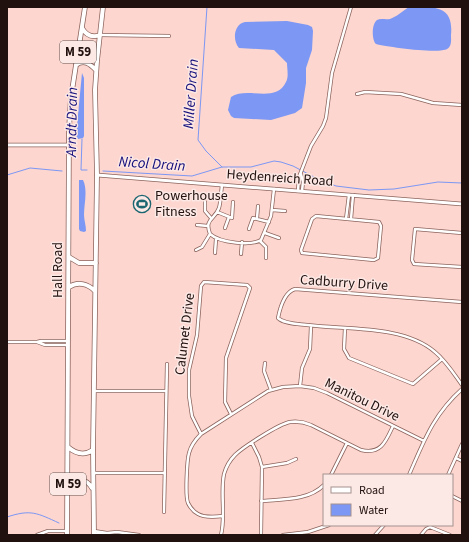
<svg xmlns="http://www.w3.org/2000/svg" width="469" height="542" font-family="'Source Sans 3',sans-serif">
<rect width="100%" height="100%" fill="#fcd6cf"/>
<path fill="#7c97f4" d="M 409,7 C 433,7 454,4 451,35 C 451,40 452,46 447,49 C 439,54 387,47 376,44 C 372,40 371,25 377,20 C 381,18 385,20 390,19 C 396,17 403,11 409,7 Z
M 287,21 L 308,25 L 312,27 L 313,31 L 312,50 L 306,68 L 306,83 L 302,108 L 295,113 L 271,120 L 234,118 L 231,116 L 228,110 L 231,97 C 247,86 276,104 286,82 C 289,77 287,68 287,63 L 274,50 L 239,48 C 232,40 234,24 245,22 Z
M 82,73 L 84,78 L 84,136 L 83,138 L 78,139 L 76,136 Z
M 79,180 L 83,180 C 88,190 84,204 84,215 C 84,220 86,225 86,231 L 84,232 L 80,231 L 79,229 Z"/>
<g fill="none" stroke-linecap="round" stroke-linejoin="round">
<path stroke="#7c97f4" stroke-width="1" d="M 207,7 L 198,140 L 206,151 L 222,167
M 82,139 L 81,170 L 87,170
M 103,171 L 192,176 L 222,167 L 251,167 L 274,161 L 281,162 L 293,166 L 314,177 L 336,186 L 369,190 L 394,189 L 438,182 L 462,183
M 7,175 L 30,168 L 62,171
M 7,517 C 31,509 37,513 59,523"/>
<defs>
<path id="minor" d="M 100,35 L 169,36
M 357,94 L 365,92 L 401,94 L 433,103 L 462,105
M 301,174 L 303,182 L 302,191
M 298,191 L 299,177 L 311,146 L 323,126 L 326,118 L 332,73 L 351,7
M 205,202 L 205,211 L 211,218
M 272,210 L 285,211
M 217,212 L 232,218 L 233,202
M 316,216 L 379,222 L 381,226 L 378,258 L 374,260 L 302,253 L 301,250 L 312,219 Z
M 257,218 L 258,206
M 346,219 L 349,195
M 351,219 L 353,195
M 197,225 L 208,226
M 225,228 L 229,217
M 249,229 L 253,218 L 269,222
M 265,233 L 279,238
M 462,233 L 415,229 L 412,260 L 414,264 L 462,267
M 210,234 C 220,243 251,246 261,240 L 271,216 L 274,189
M 260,241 L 266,247 L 266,258
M 196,250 L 202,247 L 210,234 C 204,218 215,220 219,208 C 221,201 221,192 222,185
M 215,253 L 216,239
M 241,254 L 242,242
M 462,302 L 295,289 C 285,292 280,308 278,318 C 284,324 299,324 307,325 C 347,330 404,325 435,352 C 446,361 454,374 462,385
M 345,328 L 344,349 L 349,358 L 413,384 L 442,359
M 7,342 L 37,342 L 41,341 L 68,341
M 37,342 L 45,345 L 68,345
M 265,363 L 264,371 L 271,390
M 300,386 L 302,368 L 310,349 L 311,326
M 94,391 L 166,391
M 201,434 L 192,416 L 189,396 L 189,370 L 197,335 L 201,286 L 204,282 L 247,285 L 250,288 L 226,358 L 225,402 L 231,414
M 252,443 L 259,457 L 262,467 L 261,535
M 456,458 L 462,461
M 262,467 L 287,463 L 296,459
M 93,473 L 165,473
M 331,475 L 347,443
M 409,475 C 424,441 433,415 462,389
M 448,475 L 462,444
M 452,496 L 462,501
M 261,501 C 282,499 308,501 324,485
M 164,512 L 167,364
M 223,516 C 215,517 205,518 198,514 C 194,512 190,507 188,503 C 185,496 187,460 189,453 C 191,445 195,440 201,434 L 268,391 L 283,387 L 300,386 L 314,388 L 327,393 L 424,441
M 94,531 L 107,533 L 105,534 L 94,534
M 107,533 L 117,532 L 139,535
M 37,535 L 48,531 L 67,531
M 221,535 C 226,515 220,494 224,474 C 226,467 230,460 235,455 C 243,447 279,424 290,422 C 297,421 304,422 311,425 L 361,450 C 381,455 386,441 393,426
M 283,535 L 308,532 L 329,525
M 375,535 L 384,525
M 421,535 L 426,529 L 430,527 L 450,535"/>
<path id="tertiary" d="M 7,145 L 69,145
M 97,175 L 462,204"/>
<path id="trunk" d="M 82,28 C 86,35 92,38 100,35
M 76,65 C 84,59 90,64 96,70
M 69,257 L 79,263 L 96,263
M 69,287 C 78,281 88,284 95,291
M 68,447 C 76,454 84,456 93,450
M 68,484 C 75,476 87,479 92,488
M 67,535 L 69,129 L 71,97 L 85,7
M 94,535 L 93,450 L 97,175 L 95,90 L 97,61 L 103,7"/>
</defs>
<use href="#minor" stroke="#8b635c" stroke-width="4"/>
<use href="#tertiary" stroke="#8b635c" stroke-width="4.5"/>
<use href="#trunk" stroke="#8b635c" stroke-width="5.5"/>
<use href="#minor" stroke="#fff" stroke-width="2.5"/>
<use href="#tertiary" stroke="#fff" stroke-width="3"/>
<use href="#trunk" stroke="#fff" stroke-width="4"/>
</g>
<defs>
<symbol id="stadium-ring" viewBox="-11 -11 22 22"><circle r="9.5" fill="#fce8e5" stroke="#1b6571" stroke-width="1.5"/><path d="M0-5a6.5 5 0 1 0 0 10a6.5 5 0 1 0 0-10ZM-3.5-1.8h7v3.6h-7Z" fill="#1b6571"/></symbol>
</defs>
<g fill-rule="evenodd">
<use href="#stadium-ring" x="132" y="194" width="20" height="20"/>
</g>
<g text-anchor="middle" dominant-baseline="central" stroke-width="3" stroke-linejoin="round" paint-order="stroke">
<g fill="#fce8e5" stroke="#62524e" stroke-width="1">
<rect x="60" y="41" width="36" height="22" rx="3"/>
<rect x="50" y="473" width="36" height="22" rx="3"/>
</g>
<g font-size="13" font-weight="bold" fill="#20110e">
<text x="78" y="52">M 59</text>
<text x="68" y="484">M 59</text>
</g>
<g font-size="14" fill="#20110e" stroke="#fce8e5">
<text transform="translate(280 178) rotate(4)">Heydenreich Road</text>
<text transform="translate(58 270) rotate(-90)">Hall Road</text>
<text transform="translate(344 283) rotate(4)">Cadburry Drive</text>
<text transform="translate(185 334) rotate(-83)">Calumet Drive</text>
<text transform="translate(362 400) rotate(26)">Manitou Drive</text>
</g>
<g font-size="14" fill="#20110e" stroke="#fce8e5" text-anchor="start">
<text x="155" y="196">Powerhouse<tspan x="155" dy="16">Fitness</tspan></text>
</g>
<g font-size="15" font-style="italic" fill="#120d7b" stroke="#fce8e5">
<text transform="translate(191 94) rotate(-86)">Miller Drain</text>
<text transform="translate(72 122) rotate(-89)">Arndt Drain</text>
<text transform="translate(152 164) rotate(4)">Nicol Drain</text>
</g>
</g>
<rect width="469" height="542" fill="none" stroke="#20110e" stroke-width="16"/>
<rect x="323" y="474" width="130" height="52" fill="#fce8e5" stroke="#a4928f"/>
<rect x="331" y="487" width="20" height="6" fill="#ffffff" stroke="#a4928f"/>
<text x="359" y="494" font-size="12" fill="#20110e">Road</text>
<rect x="331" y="504" width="20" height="12" fill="#7c97f4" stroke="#a4928f"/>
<text x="359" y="514" font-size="12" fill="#20110e">Water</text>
</svg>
